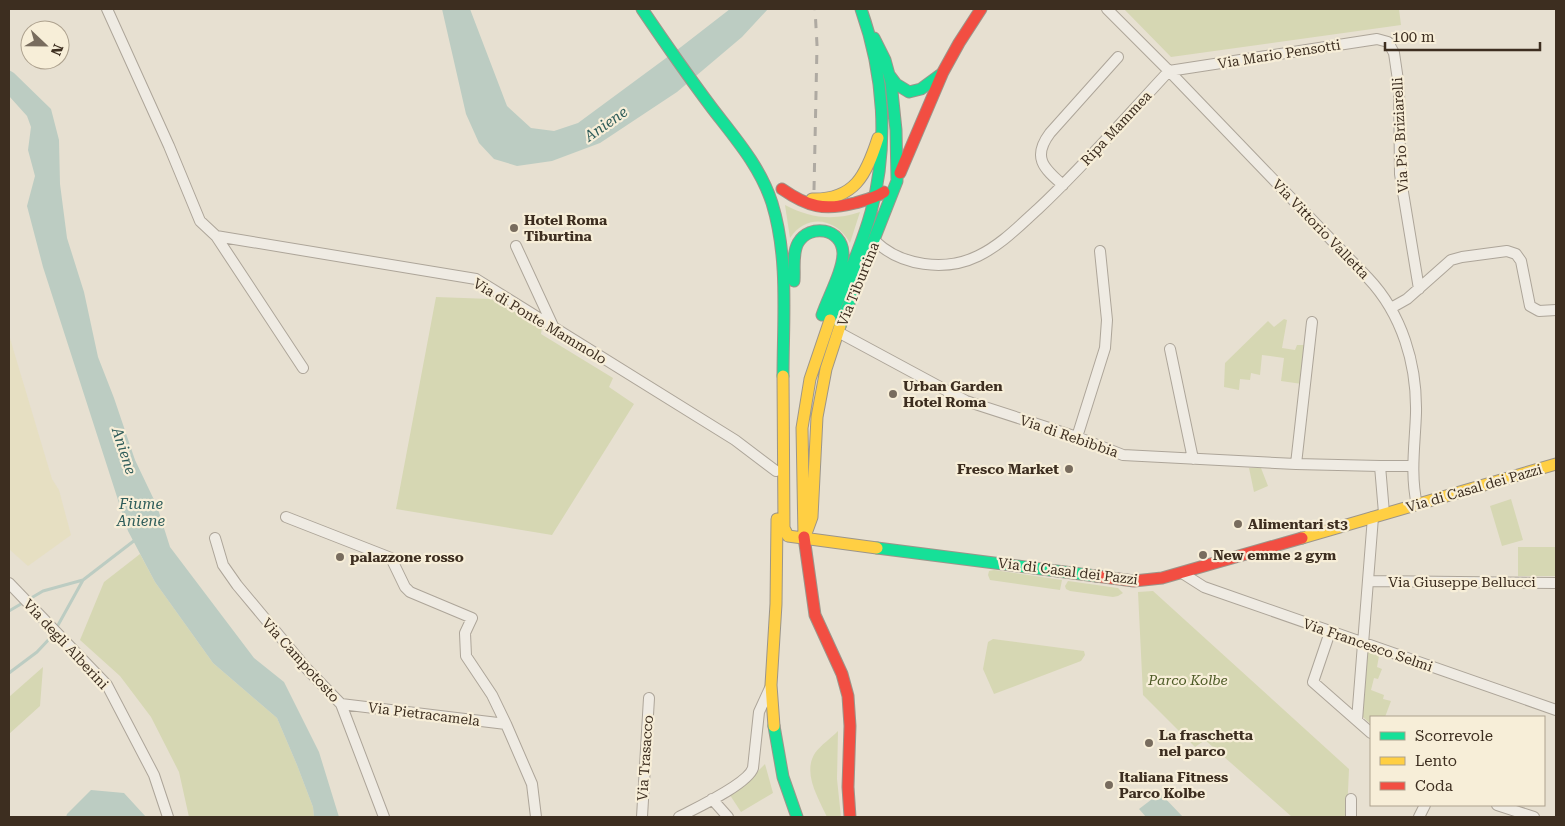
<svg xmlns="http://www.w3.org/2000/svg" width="1565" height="826" font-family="'Roboto Serif',serif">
<rect width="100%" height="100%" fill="#e7e0d1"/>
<path fill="#e6dfc2" d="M 9,335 L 52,479 L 59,490 L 71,535 L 28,566 L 9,549 Z"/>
<path fill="#d6d7b3" d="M 1124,9 L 1399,9 L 1401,25 L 1171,57 Z
M 785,205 C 809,218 834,221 860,212 L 850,243 C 836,218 807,213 790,238 Z
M 436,297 L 491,299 L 542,327 L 541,334 L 613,378 L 609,387 L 634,404 L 552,535 L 396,509 Z
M 1284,319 L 1287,320 L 1282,348 L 1295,350 L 1297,345 L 1308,345 L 1302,384 L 1281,381 L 1284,358 L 1262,355 L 1260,375 L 1251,373 L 1250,380 L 1240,379 L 1239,390 L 1224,387 L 1225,363 L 1268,321 L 1274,327 Z
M 1249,468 L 1261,468 L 1268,486 L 1254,492 Z
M 1511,499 L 1523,540 L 1502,546 L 1490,506 Z
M 1518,547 L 1556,547 L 1556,576 L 1518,576 Z
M 140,554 L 155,582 L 213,663 L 277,718 L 297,765 L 313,807 L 314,817 L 189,817 L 179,772 L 151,717 L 120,676 L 80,640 L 104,582 Z
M 994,570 L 1062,580 L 1060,590 L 990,580 L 988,575 L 989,571 Z
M 1068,581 L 1118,588 L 1123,593 L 1118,596 L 1113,597 L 1070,591 L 1066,589 L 1065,586 Z
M 1153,591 L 1349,769 L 1347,814 L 1343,817 L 1292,817 L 1205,740 L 1195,747 L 1143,695 L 1138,592 Z
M 993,639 L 1084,651 L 1085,655 L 1081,661 L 994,694 L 983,669 L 988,642 Z
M 1366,652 L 1379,656 L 1377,667 L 1382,669 L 1378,679 L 1374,678 L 1371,690 L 1384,695 L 1383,699 L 1391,701 L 1385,717 L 1371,717 L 1371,724 L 1363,717 L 1363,714 Z
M 43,667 L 40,706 L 9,734 L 9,697 Z
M 838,731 L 837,779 L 841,817 L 827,817 C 819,799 802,773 815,753 C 821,745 831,738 838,731 Z
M 765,764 L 773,793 L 741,812 L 728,792 L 750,779 Z"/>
<path fill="#bcccc2" d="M 442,9 L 470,9 L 507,106 L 531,128 L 554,131 L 578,123 L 681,47 L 730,9 L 768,9 L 742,37 L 677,92 L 600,143 L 552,161 L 517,166 L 494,159 L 479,143 L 466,114 Z
M 9,70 L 14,73 L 51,109 L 59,140 L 60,184 L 67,238 L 84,292 L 98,357 L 114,398 L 135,460 L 157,506 L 170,547 L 254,658 L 284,682 L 319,752 L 339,817 L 314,817 L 313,807 L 297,765 L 277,718 L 213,663 L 155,582 L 128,531 L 43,267 L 27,206 L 35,176 L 28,150 L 31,127 L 27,116 L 9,96 Z
M 91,790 L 124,793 L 146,817 L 66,817 L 67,814 Z
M 1160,793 L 1183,817 L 1146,817 L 1139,809 Z"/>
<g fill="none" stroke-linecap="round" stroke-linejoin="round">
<path stroke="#bcccc2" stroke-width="3" d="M 9,611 L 43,591 L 83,580
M 9,673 L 37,652 L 52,636 L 83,580 L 135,540"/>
<defs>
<path id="street" d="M 107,9 L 169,146 L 200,221 L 216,236 L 303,368
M 1107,9 L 1169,71 L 1368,278 C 1402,314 1417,364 1416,413 C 1415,444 1410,474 1417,505
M 1169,71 L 1377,39 L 1388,42 L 1394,53 L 1399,87 L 1400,174 L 1419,289
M 1063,185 C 1043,168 1032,157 1050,133 L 1118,57
M 216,236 L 476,279 L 735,440 L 776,471
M 875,241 C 901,266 945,272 978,256 C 1001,245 1019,226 1038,209 C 1084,166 1126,117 1169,71
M 516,246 L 553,326
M 1391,308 L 1407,299 L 1451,260 L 1462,257 L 1507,251 L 1516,254 L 1521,261 L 1530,306 L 1539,311 L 1556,310
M 838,332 L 966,401 L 1077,437 L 1123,455 L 1296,464 L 1380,466 L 1412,466
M 1170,349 L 1193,459
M 1077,437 L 1105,348 L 1107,320 L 1100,251
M 1296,464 L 1312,322
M 1380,466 L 1384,513
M 286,517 L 391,558 L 405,587 L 410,592 L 472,618 L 465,633 L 466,656 L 492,695 L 506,724 L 532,784 L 536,817
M 215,538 L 223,565 L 237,585 L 307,669 L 341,704 L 384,817
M 1182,573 L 1204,587 L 1556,710
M 1369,581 L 1556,583
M 9,583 L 107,685 L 154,775 L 168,817
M 1330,632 L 1313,682 L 1371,733
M 341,704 L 506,724
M 1357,720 L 1373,517
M 712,799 L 728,817
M 1497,805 L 1534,817
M 642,817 L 649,698
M 679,817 C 696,808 748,784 753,768 L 759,712 L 770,688
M 1351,817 L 1351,799
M 1419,817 L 1425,805"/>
<path id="fast" d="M 642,9 C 665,43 688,76 712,108 C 735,138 760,166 772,203 C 789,258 783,319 783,376
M 890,76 L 896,84 L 909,92 L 921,89 L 940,75
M 794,281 C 795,269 792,254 798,243 C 810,223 842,228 843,253 C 843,271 828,297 822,315
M 830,320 C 844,284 861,249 871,212 C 889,145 884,74 861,9
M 840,326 L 897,181 L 896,130 L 891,82 L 885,60 L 874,38
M 877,548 L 1096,576
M 774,726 L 783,777 L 797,817"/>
<path id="slow" d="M 812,199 C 855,200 866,175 878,138
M 783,376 L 784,528 L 788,536 L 877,548
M 804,537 L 802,428 L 810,379 L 830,320
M 1302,538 L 1556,464
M 804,539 L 812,517 L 817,417 L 826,369 L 840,326
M 774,726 L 771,685 L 776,604 L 777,519"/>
<path id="jam" d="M 900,173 L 943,72 L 959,43 L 981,9
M 782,189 C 808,207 824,211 855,203 C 865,200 875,198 884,192
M 804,537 L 815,615 L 842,674 L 848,696 L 850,726 L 848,787 L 850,817
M 1096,576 L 1134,581 L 1162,578 L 1302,538"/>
</defs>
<use href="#street" stroke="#ada599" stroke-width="12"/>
<use href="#fast" stroke="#9c958a" stroke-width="13"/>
<use href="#slow" stroke="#9c958a" stroke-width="13"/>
<use href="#jam" stroke="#9c958a" stroke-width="13"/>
<use href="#street" stroke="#efebe3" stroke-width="10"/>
<use href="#fast" stroke="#16e098" stroke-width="11"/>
<use href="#slow" stroke="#ffcf43" stroke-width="11"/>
<use href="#jam" stroke="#f24e42" stroke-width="11"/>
<path stroke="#afaaa2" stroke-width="3" stroke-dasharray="9 9" stroke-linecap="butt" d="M 814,190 L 817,45 L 815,9"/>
</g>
<g fill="#786c5e" stroke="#f7eed8" stroke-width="2">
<circle cx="514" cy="228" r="5"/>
<circle cx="893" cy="394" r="5"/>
<circle cx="1069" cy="469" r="5"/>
<circle cx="1238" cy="524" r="5"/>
<circle cx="1203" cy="555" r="5"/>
<circle cx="340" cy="557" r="5"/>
<circle cx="1149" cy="743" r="5"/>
<circle cx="1109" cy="785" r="5"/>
</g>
<g text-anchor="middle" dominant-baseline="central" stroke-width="4.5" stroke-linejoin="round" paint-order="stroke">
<g font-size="14" fill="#3d2e20" stroke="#f7eed8">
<text transform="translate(1279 54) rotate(-9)">Via Mario Pensotti</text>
<text transform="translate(1116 128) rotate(-47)">Ripa Mammea</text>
<text transform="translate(1400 135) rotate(-93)">Via Pio Briziarelli</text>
<text transform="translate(1321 229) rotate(46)">Via Vittorio Valletta</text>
<text transform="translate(858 284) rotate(-68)">Via Tiburtina</text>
<text transform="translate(540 321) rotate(31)">Via di Ponte Mammolo</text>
<text transform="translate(1069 436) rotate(19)">Via di Rebibbia</text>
<text transform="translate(1474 488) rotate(-16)">Via di Casal dei Pazzi</text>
<text transform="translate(1068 571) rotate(7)">Via di Casal dei Pazzi</text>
<text x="1462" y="582">Via Giuseppe Bellucci</text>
<text transform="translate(66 644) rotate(47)">Via degli Alberini</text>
<text transform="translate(1368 645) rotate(19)">Via Francesco Selmi</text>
<text transform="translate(301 660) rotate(48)">Via Campotosto</text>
<text transform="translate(424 714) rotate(7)">Via Pietracamela</text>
<text transform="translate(645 758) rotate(-86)">Via Trasacco</text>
</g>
<g font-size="14" font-weight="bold" fill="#3d2e20" stroke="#f7eed8" text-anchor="start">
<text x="524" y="220">Hotel Roma<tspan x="524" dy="16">Tiburtina</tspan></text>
<text x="903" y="386">Urban Garden<tspan x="903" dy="16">Hotel Roma</tspan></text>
<text x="1059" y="469" text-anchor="end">Fresco Market</text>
<text x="1248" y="524">Alimentari st3</text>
<text x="1213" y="555">New emme 2 gym</text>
<text x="350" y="557">palazzone rosso</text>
<text x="1159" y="735">La fraschetta<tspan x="1159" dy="16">nel parco</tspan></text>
<text x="1119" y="777">Italiana Fitness<tspan x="1119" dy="16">Parco Kolbe</tspan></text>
</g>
<g font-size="14" font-style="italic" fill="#4d5a26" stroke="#f7eed8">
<text x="1188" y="680">Parco Kolbe</text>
</g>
<g font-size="15" font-style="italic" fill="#2f5d5a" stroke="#f7eed8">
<text transform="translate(606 124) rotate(-35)">Aniene</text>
<text transform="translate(124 451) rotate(72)">Aniene</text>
<text x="141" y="504">Fiume<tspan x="141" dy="17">Aniene</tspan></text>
</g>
</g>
<rect width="1565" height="826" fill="none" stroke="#3d2e20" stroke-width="20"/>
<rect x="1370" y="716" width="175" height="90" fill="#f7eed8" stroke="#ada18e"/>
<rect x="1380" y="732" width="25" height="8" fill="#16e098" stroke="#ada18e"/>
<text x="1415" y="741" font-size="15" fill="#3d2e20">Scorrevole</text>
<rect x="1380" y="757" width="25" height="8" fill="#ffcf43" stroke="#ada18e"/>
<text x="1415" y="766" font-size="15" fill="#3d2e20">Lento</text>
<rect x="1380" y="782" width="25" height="8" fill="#f24e42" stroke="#ada18e"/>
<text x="1415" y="791" font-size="15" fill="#3d2e20">Coda</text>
<g transform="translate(45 45) rotate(112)"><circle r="24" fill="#f7eed8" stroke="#ada18e"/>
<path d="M0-4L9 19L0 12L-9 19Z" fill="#786c5e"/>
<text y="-8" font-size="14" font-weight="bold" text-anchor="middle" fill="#3d2e20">N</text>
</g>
<path d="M1385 42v8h155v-8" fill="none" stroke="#3d2e20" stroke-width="2.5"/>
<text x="1392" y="42" font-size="15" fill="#3d2e20" stroke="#f7eed8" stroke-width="4" paint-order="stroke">100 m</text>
</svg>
